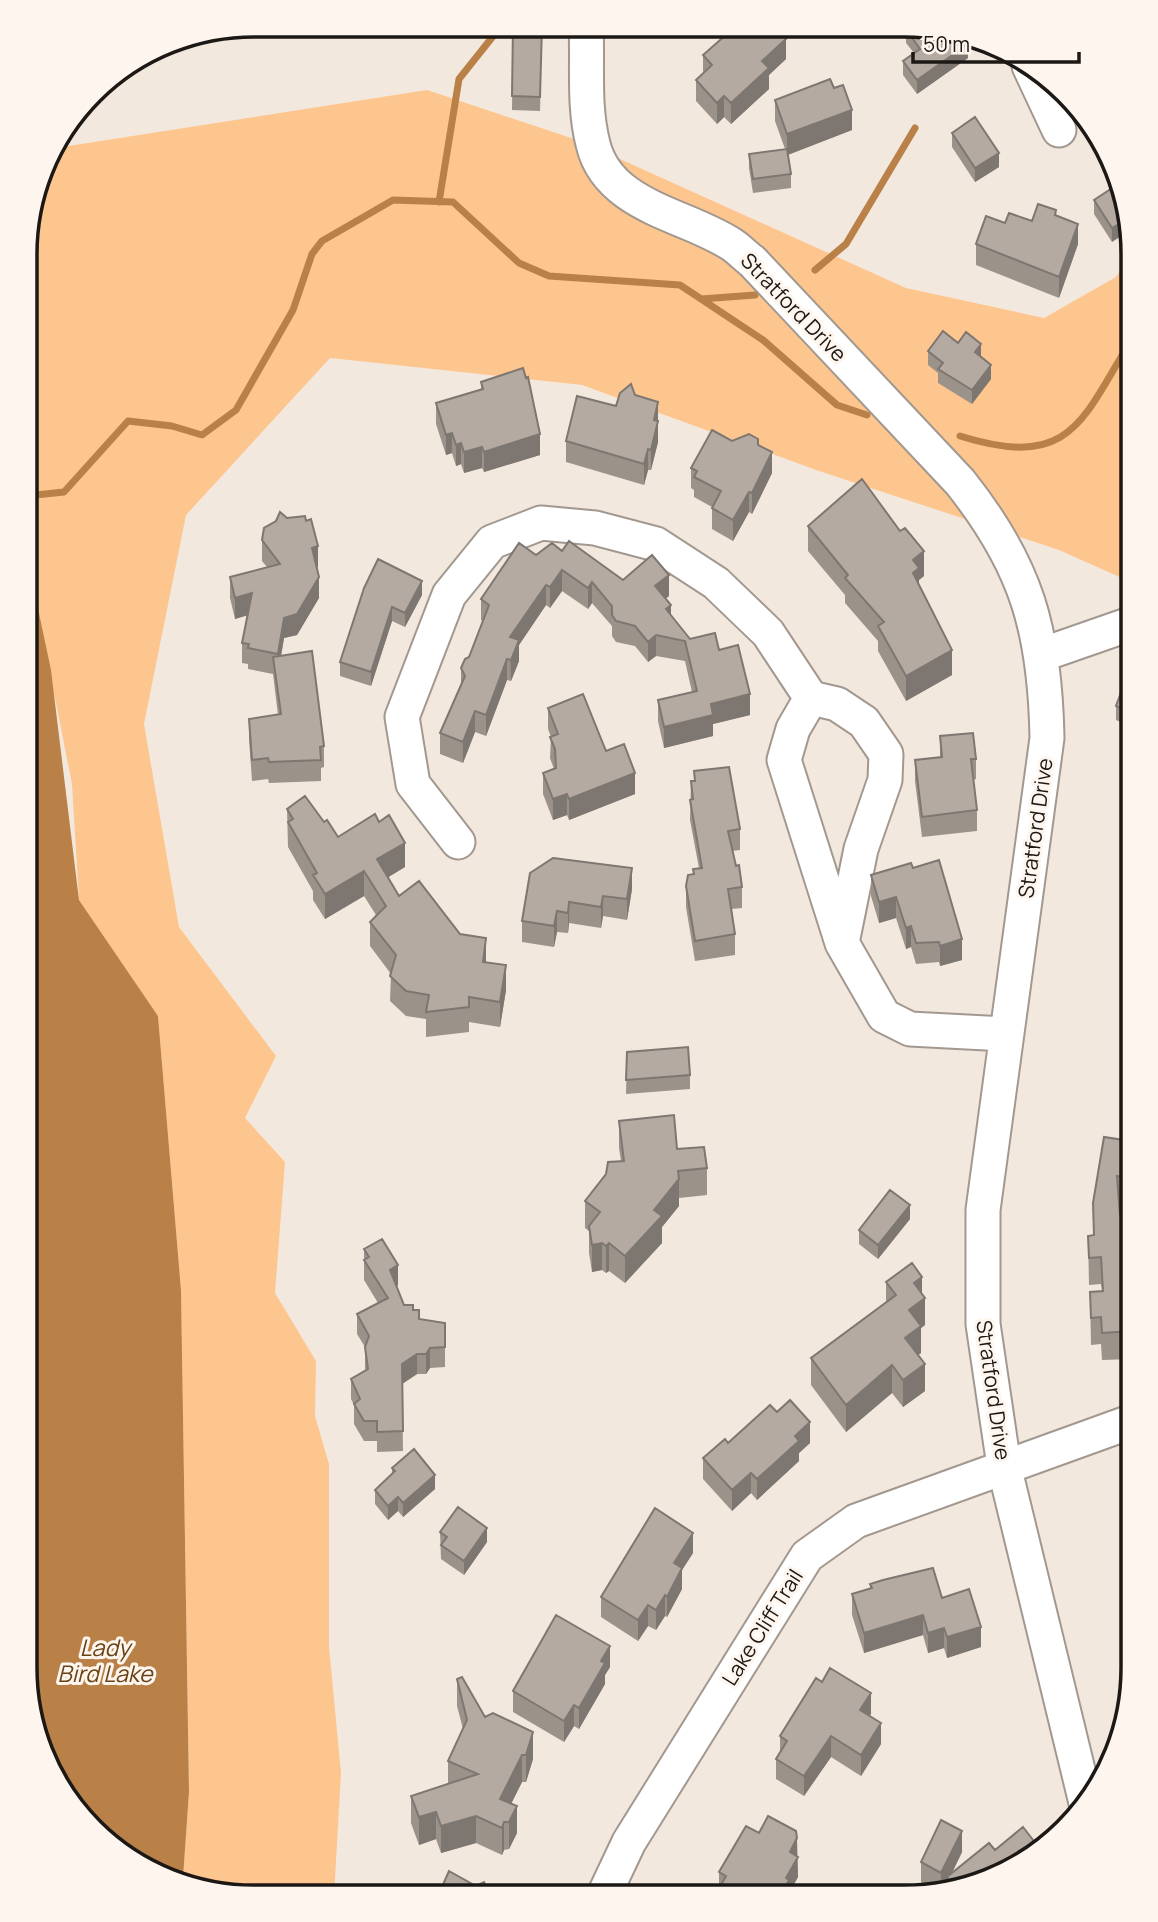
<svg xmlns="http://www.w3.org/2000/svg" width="1158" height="1922" font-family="Manrope,sans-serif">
<rect width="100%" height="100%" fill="#f3e8de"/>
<path fill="#fec68f" d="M 427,90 L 580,141 L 906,288 L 1044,318 L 1116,277 L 1133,254 L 1133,583 L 1059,550 L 819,471 L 582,385 L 330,358 L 186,515 L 144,724 L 179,927 L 276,1056 L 245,1118 L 285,1162 L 275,1293 L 316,1361 L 315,1416 L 329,1464 L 329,1647 L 341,1773 L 334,1896 L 224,1896 L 183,1878 L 189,1792 L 181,1290 L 158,1016 L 79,900 L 72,784 L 26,552 L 26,224 L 48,152 L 57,141 L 62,147 Z"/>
<path fill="#b98147" d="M 26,552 L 51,670 L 79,900 L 158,1016 L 181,1290 L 189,1792 L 183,1878 L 114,1850 L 42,1756 L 25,1668 Z"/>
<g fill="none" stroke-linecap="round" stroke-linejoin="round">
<path stroke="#b98147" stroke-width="7" d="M 439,202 L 459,79 L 502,25
M 815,270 L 846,244 L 915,128
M 701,299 L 755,295
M 960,436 C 1072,471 1082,420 1133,337
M 26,496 L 64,492 L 128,421 L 172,426 L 202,435 L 236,410 L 293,310 L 312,254 L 322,241 L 393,200 L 453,202 L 519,263 L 549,276 L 680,285 L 763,340 L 837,405 L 867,415"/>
<defs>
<path id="minor" d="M 586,25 C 588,65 583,105 593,144 C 608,207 685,214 731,244 C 739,249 745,256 752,261 L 960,482 C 1027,566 1045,631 1047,738 L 983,1210 L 983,1324 L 1004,1466 L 1087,1807
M 1029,66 L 1059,130
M 1041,655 L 1133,623
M 811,698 L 793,729 L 784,760 L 842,943 L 884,1016 L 910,1029 L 1005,1034
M 458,842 L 413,784 L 402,717 L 449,595 L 492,542 L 541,523 L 595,528 L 656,544 L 716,583 L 768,633 L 811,698 L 837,704 L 864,722 L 886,754 L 885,780 L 861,849 L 842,943
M 603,1897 L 629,1842 L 807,1556 L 856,1521 L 1133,1421"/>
</defs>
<use href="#minor" stroke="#a2988f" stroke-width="37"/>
<use href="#minor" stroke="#fff" stroke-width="33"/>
</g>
<path fill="#9b928a" d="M 254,24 L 276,25 L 276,27 L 247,32 L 246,26 Z
M 513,25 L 542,25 L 540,111 L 512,110 Z
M 732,26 L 775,26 L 786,59 L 769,75 L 769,89 L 731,124 L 724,117 L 717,124 L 696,101 L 696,80 L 703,74 L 703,55 L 732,29 Z
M 906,29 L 935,37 L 968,58 L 917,94 L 903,75 L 903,61 L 914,53 L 906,43 Z
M 775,100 L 852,130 L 788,155 L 791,174 L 791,188 L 753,193 L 749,168 L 749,154 L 785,149 L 775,121 Z
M 952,133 L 999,167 L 975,182 L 952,147 Z
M 1120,183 L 1112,242 L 1094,214 L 1094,200 Z
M 1056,216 L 1078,244 L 1059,298 L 976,265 L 976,244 L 1005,223 L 1032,221 Z
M 958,343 L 981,357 L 991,379 L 972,404 L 938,383 L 938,373 L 928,365 L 928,351 Z
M 481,382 L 540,455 L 484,472 L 482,468 L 464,473 L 461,464 L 456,466 L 452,453 L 446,455 L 436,424 L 436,403 L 481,389 Z
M 635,395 L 658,402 L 658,442 L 651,470 L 648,470 L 644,485 L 566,462 L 566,441 L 616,406 Z
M 732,441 L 758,445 L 772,473 L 752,514 L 749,512 L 733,541 L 712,529 L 712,507 L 694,497 L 694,490 L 691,488 L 691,468 Z
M 276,521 L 318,567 L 317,568 L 319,598 L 297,635 L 284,638 L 281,655 L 324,746 L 324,767 L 321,768 L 321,781 L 269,783 L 268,779 L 252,781 L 249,739 L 249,719 L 278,715 L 273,674 L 248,669 L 248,664 L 242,663 L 242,643 L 247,615 L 235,619 L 230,598 L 230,577 L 267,567 L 262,561 L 262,540 Z
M 808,526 L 924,576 L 919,580 L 919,585 L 952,675 L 906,701 L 878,651 L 878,641 L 845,603 L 845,595 L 808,551 Z
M 562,551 L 623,580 L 669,596 L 665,599 L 671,615 L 690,639 L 719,650 L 750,715 L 713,724 L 713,736 L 664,748 L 658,721 L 658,700 L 692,692 L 685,661 L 656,656 L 648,662 L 635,646 L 616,642 L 612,636 L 612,626 L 592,603 L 588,609 L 562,591 L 550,608 L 546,605 L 519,645 L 519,661 L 511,681 L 507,680 L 486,736 L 475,732 L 463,763 L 440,754 L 440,733 L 461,685 L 461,668 L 469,657 L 483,621 L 481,620 L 481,599 L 536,555 Z
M 364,588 L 422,595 L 405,627 L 392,621 L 371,686 L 340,676 L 340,662 Z
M 1133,680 L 1133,727 L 1116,720 L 1116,706 Z
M 548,708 L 606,751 L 635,794 L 569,820 L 567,815 L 553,820 L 543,794 L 543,773 L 554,769 L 550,758 L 551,737 L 548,729 Z
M 940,736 L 976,759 L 976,779 L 973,780 L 977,810 L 977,831 L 922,837 L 915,781 L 915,760 L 940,757 Z
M 694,771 L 740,829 L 740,850 L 732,851 L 742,887 L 742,908 L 732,909 L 735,934 L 735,955 L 695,961 L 686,907 L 686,886 L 693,874 L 693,869 L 699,868 L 690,820 L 691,781 L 694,781 Z
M 287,809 L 324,822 L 338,837 L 405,867 L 388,877 L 399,896 L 460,934 L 486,962 L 506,990 L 500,1027 L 469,1022 L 469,1032 L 426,1037 L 426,1019 L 406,1016 L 390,1001 L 391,974 L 370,946 L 370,922 L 376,915 L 364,896 L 325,919 L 313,900 L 313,891 L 288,847 Z
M 913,868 L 962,960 L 940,966 L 939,962 L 916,964 L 911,947 L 906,949 L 896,918 L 879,923 L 871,896 L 871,875 Z
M 530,873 L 632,889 L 627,920 L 603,916 L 601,928 L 569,923 L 568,933 L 557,932 L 554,947 L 522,942 L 522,921 Z
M 627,1052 L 690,1075 L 690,1089 L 626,1094 Z
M 1133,1088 L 1133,1206 L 1119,1203 L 1120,1215 L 1133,1215 L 1133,1359 L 1102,1360 L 1101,1344 L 1091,1345 L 1090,1292 L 1102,1291 L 1101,1284 L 1089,1285 L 1088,1236 L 1093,1235 L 1093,1203 L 1124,1140 Z
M 619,1121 L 677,1149 L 707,1168 L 707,1195 L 679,1198 L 679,1206 L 662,1227 L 662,1243 L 625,1283 L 609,1271 L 606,1273 L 602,1270 L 592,1272 L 589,1253 L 589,1231 L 585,1228 L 585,1201 L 621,1161 L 619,1148 Z
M 910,1219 L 878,1259 L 859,1244 L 859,1230 Z
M 364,1249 L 398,1285 L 397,1286 L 404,1305 L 413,1310 L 419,1319 L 445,1323 L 445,1367 L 430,1368 L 426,1374 L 417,1374 L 402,1384 L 403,1451 L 377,1452 L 377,1441 L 364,1441 L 354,1424 L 354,1405 L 351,1399 L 351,1379 L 365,1370 L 365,1347 L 357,1334 L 357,1314 L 378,1303 L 364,1280 Z
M 886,1282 L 922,1294 L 925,1325 L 921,1328 L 921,1353 L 918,1355 L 925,1391 L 903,1407 L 892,1393 L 846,1432 L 811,1385 L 811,1358 L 886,1302 Z
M 777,1412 L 810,1443 L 799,1453 L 799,1461 L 757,1500 L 751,1493 L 732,1511 L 703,1479 L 703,1458 Z
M 392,1468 L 435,1489 L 403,1517 L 398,1511 L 388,1520 L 375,1504 L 375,1490 L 392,1474 Z
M 440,1532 L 487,1542 L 464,1575 L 441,1559 Z
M 693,1553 L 682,1570 L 682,1589 L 667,1617 L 665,1616 L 656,1630 L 648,1626 L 638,1641 L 601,1617 L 601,1597 Z
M 870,1584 L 942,1598 L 981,1647 L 947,1658 L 944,1648 L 928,1653 L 923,1635 L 864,1653 L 852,1615 L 852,1594 L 870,1589 Z
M 610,1667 L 605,1675 L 605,1684 L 579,1729 L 574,1726 L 564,1742 L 513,1712 L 513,1691 Z
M 457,1679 L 485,1717 L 533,1759 L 526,1782 L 522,1782 L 511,1804 L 517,1833 L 509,1849 L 504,1850 L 502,1855 L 476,1843 L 441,1853 L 436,1839 L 419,1845 L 411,1823 L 411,1796 L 448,1784 L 448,1761 L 463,1729 L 457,1706 Z
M 871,1714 L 869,1716 L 881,1744 L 861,1776 L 831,1757 L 804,1796 L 776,1779 L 776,1759 L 780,1753 L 780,1736 Z
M 962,1852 L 952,1873 L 992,1880 L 947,1889 L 947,1882 L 944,1890 L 936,1891 L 921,1882 L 921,1862 Z
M 797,1856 L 798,1877 L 789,1893 L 789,1895 L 794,1897 L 714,1897 L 719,1888 L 719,1872 Z"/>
<path fill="#7e7771" d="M 786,39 L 786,59 L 769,75 L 769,89 L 731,124 L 731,103 L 762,61 Z
M 968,44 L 968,58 L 917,94 L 917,80 Z
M 724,96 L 724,117 L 717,124 L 717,103 Z
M 852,110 L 852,130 L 787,155 L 787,134 Z
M 999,153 L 999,167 L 975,182 L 975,168 Z
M 1127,219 L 1129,231 L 1112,242 L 1112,228 Z
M 1078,224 L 1078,244 L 1059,298 L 1059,277 Z
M 981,344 L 981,358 L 975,352 Z
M 991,365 L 991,379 L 972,404 L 972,390 Z
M 658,402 L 658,442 L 651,470 L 651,450 L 654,420 Z
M 452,433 L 452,453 L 446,455 L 446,435 Z
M 540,434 L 540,455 L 484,472 L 484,452 Z
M 461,443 L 461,464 L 456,466 L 456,445 Z
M 482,447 L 482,468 L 464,473 L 464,452 Z
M 648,449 L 648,470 L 644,485 L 644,464 Z
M 772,452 L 772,473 L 752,514 L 752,493 Z
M 749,492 L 749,512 L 733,541 L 733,520 Z
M 318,546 L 318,567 L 312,569 L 312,548 Z
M 924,551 L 924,576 L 919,580 L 919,593 L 913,598 L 913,560 Z
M 562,570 L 562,591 L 550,608 L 550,587 Z
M 669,575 L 669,596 L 655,607 L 655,586 Z
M 319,577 L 319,598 L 297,635 L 284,638 L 278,675 L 278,654 L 284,618 Z
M 422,581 L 422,595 L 405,627 L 405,613 Z
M 592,582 L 592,603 L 588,609 L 588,588 Z
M 546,585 L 546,605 L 519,645 L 519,661 L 511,681 L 510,637 Z
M 252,593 L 252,614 L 235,619 L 235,598 Z
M 671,605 L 671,626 L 666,609 Z
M 392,607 L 392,621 L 371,686 L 371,672 Z
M 656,635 L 656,656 L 648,662 L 648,642 Z
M 952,650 L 952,675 L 906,701 L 906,676 Z
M 507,659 L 507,680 L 486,736 L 486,715 Z
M 750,694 L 750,715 L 713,724 L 713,736 L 664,748 L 664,727 L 711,704 Z
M 475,711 L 475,732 L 463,763 L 463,742 Z
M 635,773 L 635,794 L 569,820 L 569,799 Z
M 567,794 L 567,815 L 553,820 L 553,799 Z
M 405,843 L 405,867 L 377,884 L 377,859 Z
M 632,868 L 632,889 L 627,920 L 627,899 Z
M 364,871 L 364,896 L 325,919 L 325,894 Z
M 603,896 L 603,916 L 601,928 L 601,907 Z
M 896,897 L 896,918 L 879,923 L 879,902 Z
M 569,902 L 569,923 L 568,933 L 568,913 Z
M 557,911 L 557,932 L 554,947 L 554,926 Z
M 911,926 L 911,947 L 906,949 L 906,928 Z
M 486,938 L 486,963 L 483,962 Z
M 962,939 L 962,960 L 940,966 L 940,946 Z
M 506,965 L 506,990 L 500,1027 L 500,1002 Z
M 679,1179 L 679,1206 L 662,1227 L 662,1243 L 625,1283 L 625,1256 L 654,1210 Z
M 910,1205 L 910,1219 L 878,1259 L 878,1245 Z
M 602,1243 L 602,1270 L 592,1272 L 592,1245 Z
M 609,1243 L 609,1271 L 606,1273 L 606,1246 Z
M 398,1265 L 398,1285 L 390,1290 L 390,1270 Z
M 922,1277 L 922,1301 L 925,1298 L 925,1325 L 921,1328 L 921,1353 L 905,1365 L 905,1338 L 914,1283 Z
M 430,1348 L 430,1368 L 426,1374 L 426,1354 Z
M 417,1354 L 417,1374 L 402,1384 L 402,1364 Z
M 925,1364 L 925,1391 L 903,1407 L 903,1380 Z
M 892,1365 L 892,1393 L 846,1432 L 846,1405 Z
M 810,1422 L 810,1443 L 799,1453 L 799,1461 L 757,1500 L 757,1479 L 795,1436 Z
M 751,1473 L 751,1493 L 732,1511 L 732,1490 Z
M 435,1475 L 435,1489 L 403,1517 L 403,1503 Z
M 398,1497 L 398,1511 L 388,1520 L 388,1506 Z
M 487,1528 L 487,1542 L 464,1575 L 464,1561 Z
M 693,1533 L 693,1553 L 682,1570 L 682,1589 L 667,1617 L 667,1597 L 674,1563 Z
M 665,1595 L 665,1616 L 656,1630 L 656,1610 Z
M 648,1605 L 648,1626 L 638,1641 L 638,1620 Z
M 923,1615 L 923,1635 L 864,1653 L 864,1633 Z
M 981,1627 L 981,1647 L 947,1658 L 947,1637 Z
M 944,1628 L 944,1648 L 928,1653 L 928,1633 Z
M 610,1646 L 610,1667 L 605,1675 L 605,1684 L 579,1729 L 579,1708 L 601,1661 Z
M 871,1693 L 871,1714 L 860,1731 L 860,1710 Z
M 574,1705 L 574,1726 L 564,1742 L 564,1721 Z
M 881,1723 L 881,1744 L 861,1776 L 861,1755 Z
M 533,1732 L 533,1759 L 526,1782 L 526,1755 Z
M 831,1736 L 831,1757 L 804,1796 L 804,1776 Z
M 522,1755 L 522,1782 L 500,1826 L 500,1799 Z
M 517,1806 L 517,1833 L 509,1849 L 509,1822 Z
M 436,1812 L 436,1839 L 419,1845 L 419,1817 Z
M 476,1816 L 476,1843 L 441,1853 L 441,1826 Z
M 504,1822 L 504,1850 L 502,1855 L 502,1828 Z
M 962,1831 L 962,1852 L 949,1879 L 947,1877 L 947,1882 L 944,1890 L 941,1890 L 941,1873 Z
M 797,1838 L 798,1877 L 789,1893 L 789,1897 L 783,1891 L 790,1852 Z"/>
<path fill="#b4aaa1" stroke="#7e7771" stroke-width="2" d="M 513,25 L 542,25 L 540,97 L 512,96 Z
M 736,26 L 775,26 L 786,39 L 762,61 L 769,68 L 731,103 L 724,96 L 717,103 L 696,80 L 712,65 L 703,55 Z
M 909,26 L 927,26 L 935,37 L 945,31 L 964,39 L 968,44 L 917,80 L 903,61 L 920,49 L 906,29 Z
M 830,79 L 834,88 L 843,85 L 852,110 L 787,134 L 775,100 Z
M 975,117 L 999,153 L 975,168 L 952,133 Z
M 787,149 L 791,174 L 753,179 L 749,154 Z
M 1120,183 L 1127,219 L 1112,228 L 1094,200 Z
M 1038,204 L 1056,210 L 1055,215 L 1078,224 L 1059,277 L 976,244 L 986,216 L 1005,223 L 1009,213 L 1032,221 Z
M 943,331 L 958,343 L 966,332 L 981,344 L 975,352 L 991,365 L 972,390 L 938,369 L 943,363 L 928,351 Z
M 523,368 L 526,378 L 528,377 L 540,434 L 484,452 L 482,447 L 464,452 L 461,443 L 456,445 L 452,433 L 446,435 L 436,403 L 483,389 L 481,382 Z
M 631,384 L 635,395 L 658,402 L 654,420 L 658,421 L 651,450 L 648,449 L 644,464 L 566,441 L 577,396 L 616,406 L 620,393 Z
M 712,430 L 732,441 L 749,434 L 758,439 L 758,445 L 772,452 L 752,493 L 749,492 L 733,520 L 712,508 L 721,491 L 694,477 L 697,471 L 691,468 Z
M 862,479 L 900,531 L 905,528 L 924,551 L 913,560 L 919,568 L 913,573 L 952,650 L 906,676 L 878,626 L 884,622 L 845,578 L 848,575 L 808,526 Z
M 280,512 L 287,518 L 305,516 L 306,521 L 311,519 L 318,546 L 312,548 L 319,577 L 297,614 L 284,618 L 278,654 L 248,648 L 249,644 L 242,643 L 252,593 L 235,598 L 230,577 L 280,564 L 262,540 L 264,528 L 276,521 Z
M 569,541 L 623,580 L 652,555 L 669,575 L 655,586 L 671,605 L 666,609 L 690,639 L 715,633 L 719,650 L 738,645 L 750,694 L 711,704 L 713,715 L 664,727 L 658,700 L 697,691 L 685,641 L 656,635 L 648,642 L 635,626 L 616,621 L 612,615 L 612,606 L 592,582 L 588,588 L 562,570 L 550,587 L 546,585 L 510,637 L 519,640 L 511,660 L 507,659 L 486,715 L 475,711 L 463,742 L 440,733 L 465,676 L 461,668 L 465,659 L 469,657 L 489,605 L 481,599 L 519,543 L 536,555 L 552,543 L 562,551 Z
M 378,559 L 422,581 L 405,613 L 392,607 L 371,672 L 340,662 L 364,588 Z
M 312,651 L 324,746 L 320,747 L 321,760 L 269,762 L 268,758 L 252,760 L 249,719 L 281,714 L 273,657 Z
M 1127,677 L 1133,680 L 1133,713 L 1116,706 Z
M 583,694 L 606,751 L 624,744 L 635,773 L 569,799 L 567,794 L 553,799 L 543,773 L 556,768 L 555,749 L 550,737 L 558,734 L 548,708 Z
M 973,733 L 976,759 L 971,759 L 977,810 L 922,817 L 915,760 L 942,757 L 940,736 Z
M 729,767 L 740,829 L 728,831 L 736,866 L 739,865 L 742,887 L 728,889 L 735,934 L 695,941 L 686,886 L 688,875 L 694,874 L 693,869 L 702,868 L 690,800 L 693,799 L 691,781 L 695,781 L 694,771 Z
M 305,796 L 324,822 L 327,820 L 338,837 L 375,814 L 379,822 L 389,815 L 405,843 L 377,859 L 399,896 L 419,881 L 460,934 L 486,938 L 483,962 L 506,965 L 500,1002 L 469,997 L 469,1007 L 426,1012 L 429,995 L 406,991 L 390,976 L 396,955 L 370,922 L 386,906 L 364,871 L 325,894 L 313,875 L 317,873 L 288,822 L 293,819 L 287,809 Z
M 553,858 L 632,868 L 627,899 L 603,896 L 601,907 L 569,902 L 568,913 L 557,911 L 554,926 L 522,921 L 530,873 Z
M 939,860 L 962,939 L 940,946 L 939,942 L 916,943 L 911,926 L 906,928 L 896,897 L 879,902 L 871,875 L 911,863 L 913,868 Z
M 688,1047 L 690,1075 L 626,1080 L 627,1052 Z
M 1133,1088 L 1133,1179 L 1117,1176 L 1120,1215 L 1133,1215 L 1133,1331 L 1102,1333 L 1101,1317 L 1091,1318 L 1090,1292 L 1103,1291 L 1101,1257 L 1089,1258 L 1088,1236 L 1094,1235 L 1093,1203 L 1104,1137 L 1124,1140 Z
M 674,1115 L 677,1149 L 704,1147 L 707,1168 L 678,1171 L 679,1179 L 654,1210 L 662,1216 L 625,1256 L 609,1243 L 606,1246 L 602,1243 L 592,1245 L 589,1226 L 600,1212 L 585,1201 L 606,1174 L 608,1162 L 624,1161 L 619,1121 Z
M 890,1190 L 910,1205 L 878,1245 L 859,1230 Z
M 382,1239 L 398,1265 L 390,1270 L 404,1305 L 413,1305 L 413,1310 L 419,1310 L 419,1319 L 445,1323 L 445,1347 L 430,1348 L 426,1354 L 417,1354 L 402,1364 L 403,1431 L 377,1432 L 377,1421 L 364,1421 L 354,1404 L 360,1399 L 351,1379 L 368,1369 L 365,1347 L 369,1336 L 357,1314 L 388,1298 L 364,1260 L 369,1257 L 364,1249 Z
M 912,1263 L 922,1277 L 914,1283 L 925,1298 L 909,1310 L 921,1326 L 905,1338 L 925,1364 L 903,1380 L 892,1365 L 846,1405 L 811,1358 L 896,1295 L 886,1282 Z
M 790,1400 L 810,1422 L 795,1436 L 799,1441 L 757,1479 L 751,1473 L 732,1490 L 703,1458 L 725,1439 L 728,1443 L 770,1405 L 777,1412 Z
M 414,1449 L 435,1475 L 403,1503 L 398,1497 L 388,1506 L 375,1490 L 395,1471 L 392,1468 Z
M 458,1507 L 487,1528 L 464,1561 L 441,1545 L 447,1537 L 440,1532 Z
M 655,1508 L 693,1533 L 674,1563 L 682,1568 L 667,1597 L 665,1595 L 656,1610 L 648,1605 L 638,1620 L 601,1597 Z
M 933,1568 L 942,1598 L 969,1589 L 981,1627 L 947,1637 L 944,1628 L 928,1633 L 923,1615 L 864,1633 L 852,1594 L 872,1588 L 870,1584 L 883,1580 Z
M 556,1615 L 610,1646 L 601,1661 L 605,1663 L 579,1708 L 574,1705 L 564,1721 L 513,1691 Z
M 830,1668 L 871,1693 L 860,1710 L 881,1723 L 861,1755 L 831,1736 L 804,1776 L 776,1759 L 787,1741 L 780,1736 L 816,1678 L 822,1682 Z
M 462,1677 L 485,1717 L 493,1713 L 533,1732 L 526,1755 L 522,1755 L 500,1799 L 517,1806 L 509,1822 L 504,1822 L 502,1828 L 476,1816 L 441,1826 L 436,1812 L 419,1817 L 411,1796 L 478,1774 L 448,1761 L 467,1720 L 457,1679 Z
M 768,1816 L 796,1831 L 797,1838 L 790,1852 L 798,1857 L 786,1878 L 789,1880 L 783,1891 L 794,1897 L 752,1897 L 741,1891 L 737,1897 L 714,1897 L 726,1876 L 719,1872 L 746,1826 L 759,1833 Z
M 941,1820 L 962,1831 L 941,1873 L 921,1862 Z
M 1023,1827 L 1037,1845 L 992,1880 L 954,1888 L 954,1886 L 947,1877 L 989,1843 L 995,1850 Z
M 449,1871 L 476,1886 L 484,1882 L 488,1890 L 520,1896 L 438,1896 Z"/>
<g text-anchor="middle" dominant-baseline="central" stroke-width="6" stroke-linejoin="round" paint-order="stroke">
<g font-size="21" fill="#1c1815" stroke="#fef6ee">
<text transform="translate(794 307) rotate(46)">Stratford Drive</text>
<text transform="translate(1035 828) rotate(-82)">Stratford Drive</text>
<text transform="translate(994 1390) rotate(82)">Stratford Drive</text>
<text transform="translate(762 1627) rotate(-58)">Lake Cliff Trail</text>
</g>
<g font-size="23" font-style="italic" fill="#694216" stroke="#fef6ee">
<text x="105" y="1647">Lady<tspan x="105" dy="26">Bird Lake</tspan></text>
</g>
</g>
<path d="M0 0H1158V1922H0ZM254 37H904A217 217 0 0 1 1121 254V1668A217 217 0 0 1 904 1885H254A217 217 0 0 1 37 1668V254A217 217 0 0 1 254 37Z" fill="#fef6ee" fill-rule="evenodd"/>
<path fill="none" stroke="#1c1815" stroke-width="3.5" d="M254 37H904A217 217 0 0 1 1121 254V1668A217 217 0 0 1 904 1885H254A217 217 0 0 1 37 1668V254A217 217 0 0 1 254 37Z"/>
<path d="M913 52v10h166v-10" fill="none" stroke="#1c1815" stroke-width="3.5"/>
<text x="923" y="52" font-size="21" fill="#1c1815" stroke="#fef6ee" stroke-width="5" paint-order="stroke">50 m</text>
</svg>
